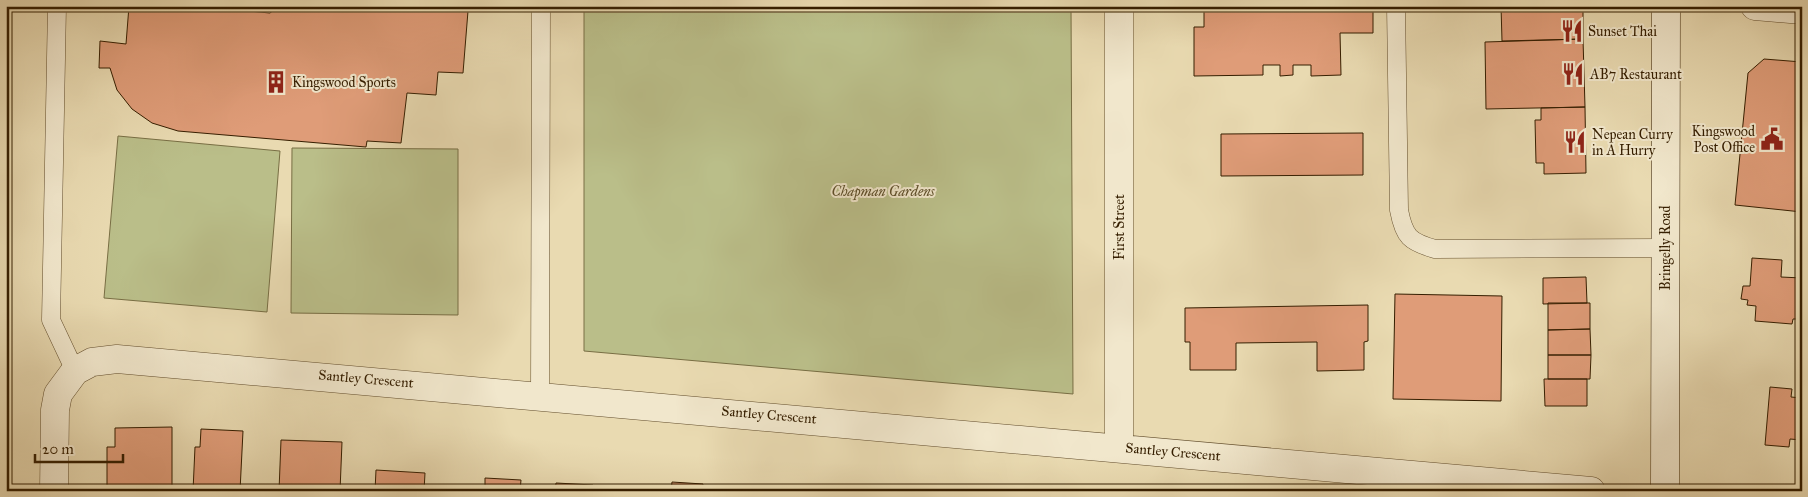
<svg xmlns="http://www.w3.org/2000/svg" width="1808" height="497" font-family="'IM FELL Great Primer',serif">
<rect width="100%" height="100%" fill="#e9dab1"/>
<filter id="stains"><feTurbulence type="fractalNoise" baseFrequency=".004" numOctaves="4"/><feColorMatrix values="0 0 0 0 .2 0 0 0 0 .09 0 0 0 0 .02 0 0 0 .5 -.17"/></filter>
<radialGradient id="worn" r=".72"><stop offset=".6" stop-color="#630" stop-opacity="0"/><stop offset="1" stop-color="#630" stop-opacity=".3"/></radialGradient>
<path fill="#babe89" stroke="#786e44" d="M 6,6 L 11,6 L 9,491 L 6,491 Z
M 584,6 L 1071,6 L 1073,394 L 584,351 Z
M 118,136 L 280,151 L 267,312 L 104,298 Z
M 292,148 L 458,149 L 458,315 L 291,313 Z"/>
<path fill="#df9c78" stroke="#351e00" d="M 129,6 L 195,6 L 270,13 L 279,6 L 418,6 L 468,11 L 463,73 L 438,72 L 436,95 L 407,93 L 401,143 L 367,141 L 366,147 L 178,131 L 152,123 L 132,109 L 117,90 L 110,68 L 99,68 L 100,41 L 126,44 Z
M 1204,6 L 1373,6 L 1373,33 L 1340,33 L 1341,75 L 1311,76 L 1311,65 L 1293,65 L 1293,75 L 1280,76 L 1280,65 L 1263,65 L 1263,75 L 1194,76 L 1194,27 L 1204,27 Z
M 1501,6 L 1583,6 L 1583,39 L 1502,41 Z
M 1583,39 L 1585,107 L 1486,109 L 1485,42 Z
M 1764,59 L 1802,62 L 1802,212 L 1735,205 L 1748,73 Z
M 1585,107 L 1586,173 L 1544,174 L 1544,163 L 1536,163 L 1535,120 L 1541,120 L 1541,108 Z
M 1363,133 L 1363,175 L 1221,176 L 1221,134 Z
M 1752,258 L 1782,260 L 1781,277 L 1802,278 L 1802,319 L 1793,319 L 1792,324 L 1755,321 L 1756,306 L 1747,305 L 1748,300 L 1741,299 L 1743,286 L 1750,286 Z
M 1586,277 L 1587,303 L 1543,304 L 1543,278 Z
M 1395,294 L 1502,296 L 1501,401 L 1393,399 Z
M 1548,303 L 1590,303 L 1590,329 L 1548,330 Z
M 1368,305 L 1368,341 L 1364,342 L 1364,370 L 1317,371 L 1317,342 L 1236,343 L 1236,370 L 1190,370 L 1190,342 L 1185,342 L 1185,308 Z
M 1590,329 L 1591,355 L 1548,355 L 1548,330 Z
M 1548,355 L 1591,355 L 1590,379 L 1548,379 Z
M 1544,379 L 1587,379 L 1587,406 L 1545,406 Z
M 1770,387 L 1792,389 L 1791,397 L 1802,398 L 1802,440 L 1790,439 L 1789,447 L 1765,445 Z
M 172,427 L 172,491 L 107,491 L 107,447 L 115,447 L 115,428 Z
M 201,429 L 243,431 L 240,491 L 193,491 L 195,447 L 200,447 Z
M 281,440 L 342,442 L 340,491 L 279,491 Z
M 376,470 L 425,473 L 424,491 L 375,491 Z
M 485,478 L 521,480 L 520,491 L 485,491 Z
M 672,482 L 703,484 L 702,491 L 671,491 Z
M 556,483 L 593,485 L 593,491 L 555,491 Z
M 731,487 L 789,490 L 730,491 Z"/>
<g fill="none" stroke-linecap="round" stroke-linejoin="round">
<defs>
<path id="lane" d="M 57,6 L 51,320 L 75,371
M 1396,6 L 1399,210 C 1404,237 1410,242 1435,249 L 1665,248
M 540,395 L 541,6"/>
<path id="street" d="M 1119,6 L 1119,447
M 1755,6 L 1802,10
M 54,491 L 55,410 L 58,394 L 75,371 L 92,362 L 117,359 L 1591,491"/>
<path id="secondary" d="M 1665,491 L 1666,6"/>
</defs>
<use href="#lane" stroke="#624d2c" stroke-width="19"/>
<use href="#street" stroke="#624d2c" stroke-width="29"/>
<use href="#secondary" stroke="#351e00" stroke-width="29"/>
<use href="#lane" stroke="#f1e7cc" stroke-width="18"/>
<use href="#street" stroke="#f1e7cc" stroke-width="28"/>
<use href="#secondary" stroke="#f1e7cc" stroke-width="28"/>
</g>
<defs>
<symbol id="restaurant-bare" viewBox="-9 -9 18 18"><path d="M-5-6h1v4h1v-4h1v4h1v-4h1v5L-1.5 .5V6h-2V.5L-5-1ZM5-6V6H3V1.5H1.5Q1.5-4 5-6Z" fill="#8f2418" stroke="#f1e7cc" stroke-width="2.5" paint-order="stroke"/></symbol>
<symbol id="building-bare" viewBox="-9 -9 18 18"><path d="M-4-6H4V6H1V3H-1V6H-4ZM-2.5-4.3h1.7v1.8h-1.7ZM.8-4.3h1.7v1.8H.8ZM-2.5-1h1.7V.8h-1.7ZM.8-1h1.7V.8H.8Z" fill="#8f2418" stroke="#f1e7cc" stroke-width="2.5" paint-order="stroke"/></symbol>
<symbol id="civic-bare" viewBox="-9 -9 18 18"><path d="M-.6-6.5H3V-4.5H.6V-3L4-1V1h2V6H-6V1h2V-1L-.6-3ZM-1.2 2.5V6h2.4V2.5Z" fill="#8f2418" stroke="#f1e7cc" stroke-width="2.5" paint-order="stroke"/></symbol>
</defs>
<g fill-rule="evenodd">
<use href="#restaurant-bare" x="1556" y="15" width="32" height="32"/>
<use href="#restaurant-bare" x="1557" y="58" width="32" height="32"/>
<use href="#building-bare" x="260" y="66" width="32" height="32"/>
<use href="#civic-bare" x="1756" y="123" width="32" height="32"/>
<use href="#restaurant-bare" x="1559" y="126" width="32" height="32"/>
</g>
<g text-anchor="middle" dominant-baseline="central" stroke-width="4" stroke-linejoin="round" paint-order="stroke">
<g font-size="14" fill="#351e00" stroke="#f1e7cc" text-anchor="start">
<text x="1588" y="31">Sunset Thai</text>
<text x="1590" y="74">AB7 Restaurant</text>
<text x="292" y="82">Kingswood Sports</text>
<text x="1755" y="131" text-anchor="end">Kingswood<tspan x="1755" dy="16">Post Office</tspan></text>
<text x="1592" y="134">Nepean Curry<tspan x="1592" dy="16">in A Hurry</tspan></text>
</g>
<g font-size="14" font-style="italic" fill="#5d4e29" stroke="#f1e7cc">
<text x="883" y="191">Chapman Gardens</text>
</g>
<g font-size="14" fill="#351e00" stroke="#f1e7cc">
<text transform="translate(1119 227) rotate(-90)">First Street</text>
<text transform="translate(1665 248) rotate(-90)">Bringelly Road</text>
<text transform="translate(366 379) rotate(5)">Santley Crescent</text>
<text transform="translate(769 415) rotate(5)">Santley Crescent</text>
<text transform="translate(1173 452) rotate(5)">Santley Crescent</text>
</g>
</g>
<rect width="1808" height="497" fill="none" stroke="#e9dab1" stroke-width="25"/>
<rect x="8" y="8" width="1793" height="482" fill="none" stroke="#351e00" stroke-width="2.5"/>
<rect x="12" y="12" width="1783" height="472" fill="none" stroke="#351e00"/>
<path d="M35 454v8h88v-8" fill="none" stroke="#351e00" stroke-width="2.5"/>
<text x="42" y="454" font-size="15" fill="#351e00" stroke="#f1e7cc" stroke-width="4" paint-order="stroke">20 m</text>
<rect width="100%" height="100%" filter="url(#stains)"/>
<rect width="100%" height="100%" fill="url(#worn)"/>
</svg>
